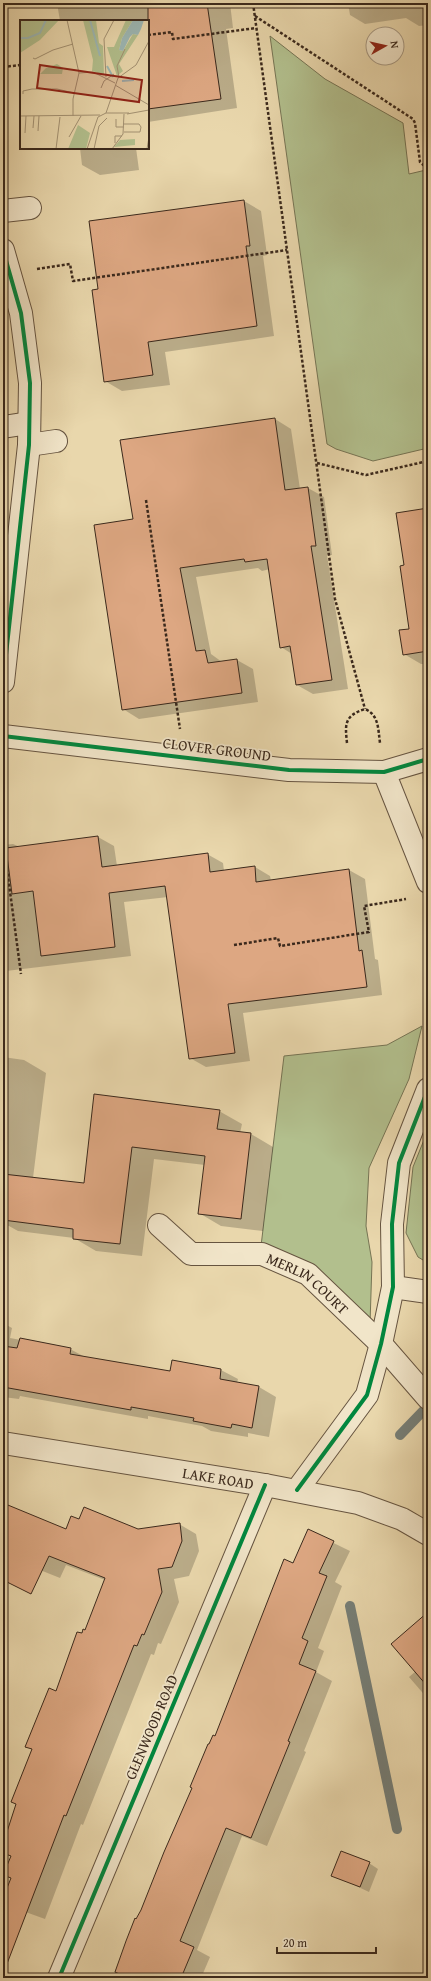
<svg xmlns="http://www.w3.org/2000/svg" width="431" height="1981" font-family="'Gentium Book Plus',serif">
<rect width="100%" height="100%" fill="#e9d7ac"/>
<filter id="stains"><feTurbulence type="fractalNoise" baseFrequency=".005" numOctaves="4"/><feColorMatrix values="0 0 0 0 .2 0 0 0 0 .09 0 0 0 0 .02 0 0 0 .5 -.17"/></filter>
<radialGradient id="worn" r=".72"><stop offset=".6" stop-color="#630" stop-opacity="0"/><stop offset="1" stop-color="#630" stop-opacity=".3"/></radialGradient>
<path fill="#b2bf8d" stroke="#767454" d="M 270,36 L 325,79 L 403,123 L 409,174 L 426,170 L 428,180 L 428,448 L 373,461 L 336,449 L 327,444 Z
M 422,1026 L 409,1079 L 369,1168 L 366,1226 L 372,1262 L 370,1324 L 261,1246 L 284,1056 L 387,1045 Z
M 428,1130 L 428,1263 L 418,1257 L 406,1233 L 413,1167 Z"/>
<path fill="#0003" d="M 57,3 L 230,3 L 233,28 L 226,29 L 237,108 L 148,122 L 148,21 L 60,21 Z
M 348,3 L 428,3 L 428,25 L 419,26 L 406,18 L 365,24 L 350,15 Z
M 80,148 L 136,148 L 139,170 L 100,175 L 82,165 Z
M 244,201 L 261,211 L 267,255 L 263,256 L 274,336 L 165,352 L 170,385 L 122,391 L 105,381 L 99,290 Z
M 275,419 L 291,429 L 300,489 L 308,488 L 324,497 L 332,555 L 327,555 L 348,689 L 313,694 L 297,685 L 292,654 L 281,647 L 270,569 L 262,571 L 258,568 L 196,577 L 211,654 L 222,662 L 237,660 L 253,669 L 258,702 L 139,719 L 123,709 L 134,520 Z
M 428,509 L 428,664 L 421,664 L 404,654 L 410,630 L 405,566 Z
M 98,837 L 114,846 L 117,866 L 207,854 L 223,863 L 224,871 L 255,867 L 270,876 L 271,881 L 349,870 L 365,879 L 375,959 L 378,960 L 382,995 L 243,1013 L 250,1061 L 206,1067 L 190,1058 L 168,897 L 124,902 L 131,956 L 6,971 L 3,970 L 3,845 L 13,844 L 20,847 Z
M 3,1057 L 24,1060 L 46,1073 L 33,1178 L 85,1184 L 95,1095 L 219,1111 L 242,1124 L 240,1133 L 251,1134 L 273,1147 L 263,1231 L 221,1226 L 199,1213 L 205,1165 L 154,1159 L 142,1256 L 96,1251 L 74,1238 L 18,1231 L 9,1226 L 3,1226 Z
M 3,1323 L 12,1328 L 10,1338 L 70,1349 L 85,1357 L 171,1372 L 172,1361 L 221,1370 L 238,1379 L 237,1383 L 259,1387 L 276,1397 L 269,1437 L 248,1433 L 248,1437 L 211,1431 L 202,1426 L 148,1416 L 148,1419 L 20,1396 L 19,1399 L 3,1397 Z
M 3,1504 L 66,1530 L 80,1521 L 138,1530 L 179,1524 L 196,1534 L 199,1551 L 189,1576 L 174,1579 L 179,1602 L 161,1644 L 158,1643 L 154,1655 L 151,1654 L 83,1825 L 81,1824 L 45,1919 L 20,1910 L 12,1879 L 5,1875 L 12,1857 L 3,1852 L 3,1848 L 33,1750 L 27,1746 L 56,1692 L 85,1631 L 105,1580 L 66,1565 L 60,1578 L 5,1556 L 3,1557 Z
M 309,1531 L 350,1551 L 335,1582 L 342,1586 L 318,1648 L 324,1651 L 316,1672 L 332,1681 L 304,1751 L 306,1752 L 267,1846 L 242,1836 L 197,1950 L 210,1957 L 201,1978 L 112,1978 L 215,1737 Z
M 428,1617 L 428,1699 L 409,1677 L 416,1671 Z
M 369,1863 L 378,1869 L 369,1892 L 333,1875 Z"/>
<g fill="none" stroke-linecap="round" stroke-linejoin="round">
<path stroke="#757e77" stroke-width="10" d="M 400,1435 L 428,1406
M 350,1606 L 397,1829"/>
</g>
<path fill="#dda782" stroke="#3b291c" d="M 148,3 L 207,3 L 221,99 L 148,109 Z
M 244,200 L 250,246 L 246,246 L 257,326 L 148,342 L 153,375 L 104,382 L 92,290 L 98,289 L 89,221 Z
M 275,418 L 285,490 L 308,487 L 316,546 L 311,546 L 332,680 L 296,685 L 290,646 L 280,648 L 267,559 L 245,562 L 244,559 L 180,568 L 196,651 L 205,650 L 208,663 L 237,659 L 242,693 L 122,710 L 94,525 L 133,519 L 120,440 Z
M 428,508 L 428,651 L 403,655 L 399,630 L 409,629 L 400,566 L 404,565 L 396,513 Z
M 98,836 L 102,867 L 208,853 L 210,872 L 255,866 L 256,882 L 349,869 L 359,951 L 362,950 L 367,987 L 228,1004 L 235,1053 L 189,1059 L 165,886 L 109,893 L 115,947 L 41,956 L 33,891 L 12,894 L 6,848 Z
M 94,1094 L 220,1110 L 217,1129 L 251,1133 L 241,1219 L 198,1214 L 205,1156 L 132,1147 L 120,1244 L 73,1239 L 73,1229 L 3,1220 L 3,1174 L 84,1183 Z
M 20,1338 L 71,1348 L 70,1354 L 170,1371 L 172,1360 L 221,1369 L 220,1379 L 259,1386 L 252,1428 L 232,1424 L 231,1428 L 193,1421 L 194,1418 L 131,1407 L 131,1410 L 3,1387 L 3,1346 L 17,1348 Z
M 3,1503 L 66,1529 L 71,1516 L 79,1519 L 84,1507 L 138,1529 L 180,1523 L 182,1541 L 172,1567 L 158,1569 L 162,1592 L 144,1635 L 142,1634 L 137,1646 L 134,1645 L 66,1816 L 64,1815 L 5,1969 L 3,1969 L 3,1898 L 11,1878 L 3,1875 L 11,1856 L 3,1853 L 3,1844 L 16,1804 L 11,1802 L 32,1749 L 25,1747 L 49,1688 L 56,1691 L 77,1632 L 82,1633 L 83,1629 L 85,1630 L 105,1578 L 49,1556 L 31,1594 L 3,1580 Z
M 308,1529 L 334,1541 L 319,1573 L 327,1576 L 302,1638 L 308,1641 L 299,1664 L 316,1671 L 288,1741 L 290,1742 L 251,1838 L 226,1828 L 180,1941 L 194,1947 L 181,1978 L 128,1978 L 115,1972 L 126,1941 L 135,1918 L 136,1919 L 141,1910 L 164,1852 L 192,1788 L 190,1787 L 208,1744 L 209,1744 L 213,1735 L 215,1736 L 284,1559 L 293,1563 Z
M 428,1612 L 428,1687 L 391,1644 Z
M 341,1851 L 370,1862 L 360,1887 L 331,1876 Z"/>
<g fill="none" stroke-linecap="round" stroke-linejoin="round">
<defs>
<g id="minor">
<path d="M 3,211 L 30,208"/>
<path d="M 3,250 L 21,313 L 30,383 L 29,445 L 3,682"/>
<path d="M 3,427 L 29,423"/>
<path d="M 29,445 L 56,441"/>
<path d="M 3,736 L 289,770 L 384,772 L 428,759"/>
<path d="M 384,772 L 428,882"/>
<path id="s1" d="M 159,1225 L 191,1254 L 262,1254 L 308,1274 L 381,1344 L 428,1398"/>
<path d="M 393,1287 L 428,1292"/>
<path id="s2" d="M 3,1443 L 265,1485 L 358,1503 L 402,1519 L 428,1534"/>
<path d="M 297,1490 L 367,1395 L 381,1344 L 393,1287 L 392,1224 L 399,1163 L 428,1089"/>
<path d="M 59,1978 L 265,1485"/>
</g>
</defs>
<use href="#minor" stroke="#665440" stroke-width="24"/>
<path stroke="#3b291c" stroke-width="2.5" stroke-dasharray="3 2" stroke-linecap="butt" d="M 253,3 L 335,599 L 365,709
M 255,16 L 413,119 L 415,123 L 420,162 L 428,169
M 148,35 L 172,32 L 173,39 L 256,28
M 3,67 L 21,65
M 37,269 L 70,264 L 73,281 L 287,250
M 317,463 L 366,475 L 428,461
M 146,500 L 180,729
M 347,743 C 345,724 344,716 365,709 C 379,715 378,729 380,743
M 3,839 L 21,974
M 234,945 L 278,938 L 280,946 L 369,932 L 364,906 L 406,899"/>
<use href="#minor" stroke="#f1e5c9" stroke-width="22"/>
<defs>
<path id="cycleway" d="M 3,250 L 21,313 L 30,383 L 29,445 L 3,682
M 3,736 L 289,770 L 384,772 L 428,759
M 297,1490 L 367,1395 L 381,1344 L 393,1287 L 392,1224 L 399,1163 L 428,1089
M 59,1978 L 265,1485"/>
</defs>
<use href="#cycleway" stroke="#f1e5c9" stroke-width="6"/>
<use href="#cycleway" stroke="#00873e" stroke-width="4"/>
</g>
<g text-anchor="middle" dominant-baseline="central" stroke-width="3.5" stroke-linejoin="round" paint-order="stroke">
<g font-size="15" fill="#3b291c" stroke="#f1e5c9">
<text transform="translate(217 749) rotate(7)">CLOVER GROUND</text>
<text stroke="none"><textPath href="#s1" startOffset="169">MERLIN COURT</textPath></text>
<text stroke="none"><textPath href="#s2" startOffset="218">LAKE ROAD</textPath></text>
<text transform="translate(151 1727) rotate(-67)">GLENWOOD ROAD</text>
</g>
</g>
<g transform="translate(20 20)">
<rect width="129" height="129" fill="#e9d7ac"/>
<path d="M 0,0 L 39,0 L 20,20 L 0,33 ZM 63,0 L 76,0 L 79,23 L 83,26 L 84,55 L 72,51 L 73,40 ZM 106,0 L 113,0 L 102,18 L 99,30 L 103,31 L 113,14 L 118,15 L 99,44 L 103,51 L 97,56 L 87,27 L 94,27 ZM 37,44 L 43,48 L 42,54 L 20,54 L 26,48 ZM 58,105 L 70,113 L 66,129 L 48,129 ZM 115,119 L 115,125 L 94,127 L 100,120 Z" fill="#b2bf8d"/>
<path d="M 113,0 L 124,0 L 121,9 L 118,15 L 113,14 L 110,17 L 103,31 L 99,30 L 102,18 Z" fill="#9cb7b4"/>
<path fill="none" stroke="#9cb7b4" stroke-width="2" d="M 70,0 L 80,36M 0,18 L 8,18 L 20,13 L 26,0M 87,46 L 93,57M 102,61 L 114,60"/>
<path fill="none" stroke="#a39172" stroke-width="1" d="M 47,0 L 59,53 L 53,79 L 53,96M 13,38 L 15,39 L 33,30 L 53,24M 59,53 L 73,52 L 95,63M 86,57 L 84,19 L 94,0M 99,57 L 97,46 L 105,29M 95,65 L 129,85M 81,68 L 84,61 L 94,54M 3,74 L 3,71 L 12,69 L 37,69 L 54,73M 86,93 L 98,58 L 116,45 L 129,21M 107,94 L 129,90M 0,96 L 80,95M 96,99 L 96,107 L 104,107M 13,108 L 14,96M 18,111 L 19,96M 104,112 L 120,112 L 121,107 L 119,104 L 104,104M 5,113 L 6,96M 49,117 L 61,96M 95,123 L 95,116 L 102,116M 36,129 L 40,97M 67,129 L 78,97 L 86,93 L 109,93M 74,129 L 79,106 L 87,98M 92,129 L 103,114 L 104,94M 127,129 L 129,117"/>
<path fill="#8f2418" fill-opacity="0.15" stroke="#8f2418" stroke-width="2" d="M 20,45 L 122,60 L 119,82 L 17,68 Z"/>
<rect width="129" height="129" fill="none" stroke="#3b291c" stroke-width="2"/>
</g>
<rect width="431" height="1981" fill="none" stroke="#e9d7ac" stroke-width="16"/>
<rect x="4" y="4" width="423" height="1973" fill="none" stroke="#3b291c" stroke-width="2"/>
<rect x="8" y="8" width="415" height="1965" fill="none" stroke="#3b291c"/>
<g transform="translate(385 46) rotate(82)"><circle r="19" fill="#f1e5c9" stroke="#a89a84"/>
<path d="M0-3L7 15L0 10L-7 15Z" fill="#8f2418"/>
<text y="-6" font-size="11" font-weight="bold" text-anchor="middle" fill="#3b291c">N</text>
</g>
<path d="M277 1947v6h99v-6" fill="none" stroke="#3b291c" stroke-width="2"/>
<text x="283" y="1947" font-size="12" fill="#3b291c" stroke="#f1e5c9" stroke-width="3" paint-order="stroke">20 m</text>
<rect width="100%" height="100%" filter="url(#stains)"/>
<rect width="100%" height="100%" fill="url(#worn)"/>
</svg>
